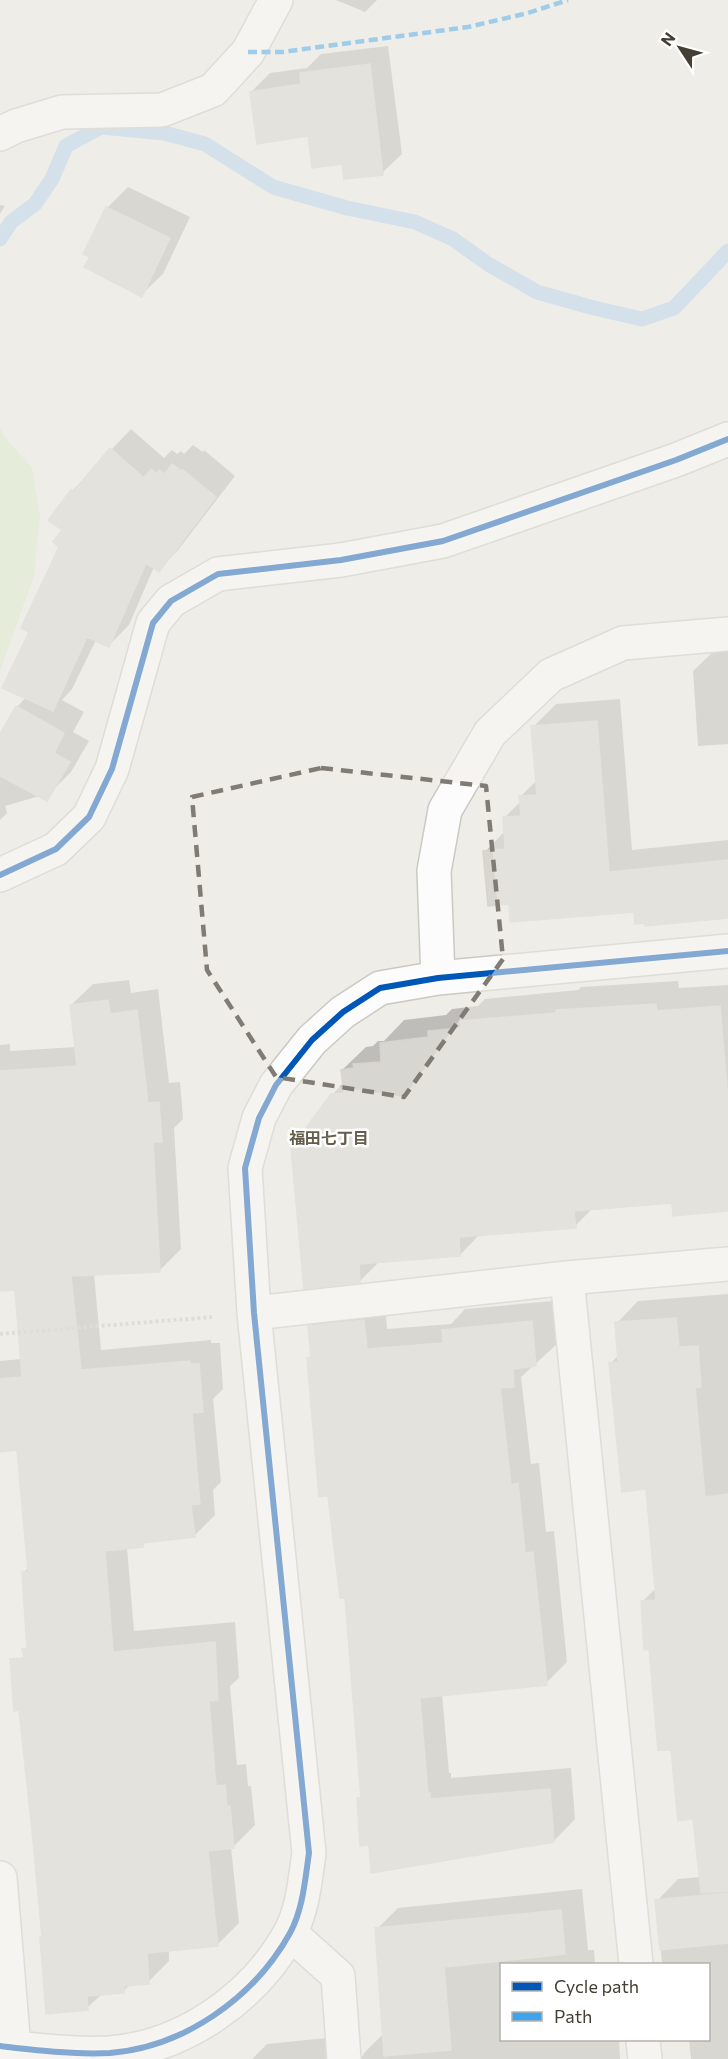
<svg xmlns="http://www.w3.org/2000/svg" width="728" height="2059" font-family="Commissioner,'Noto Sans JP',sans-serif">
<rect width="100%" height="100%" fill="#eeede8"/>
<path fill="#d9eac7" d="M 0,428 L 5,437 L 32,468 L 40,516 L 34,576 L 0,671 Z"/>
<path fill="#0003" d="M 336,0 L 377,0 L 365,12 Z
M 388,46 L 402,154 L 382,173 L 344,162 L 309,134 L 251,92 L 270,73 L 307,68 L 321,54 Z
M 128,187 L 190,217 L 163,274 L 141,295 L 92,256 L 107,208 Z
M 0,205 L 5,206 L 0,214 Z
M 131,429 L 164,458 L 172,450 L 177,454 L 181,451 L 184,454 L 193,445 L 203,452 L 204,450 L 235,476 L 178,550 L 158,570 L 154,567 L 129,625 L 109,645 L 96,640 L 72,689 L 62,700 L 84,712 L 73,732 L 89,741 L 71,772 L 50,793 L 5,806 L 7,813 L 0,820 L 0,737 L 17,707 L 26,697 L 31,631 L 61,546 L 72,491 Z
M 728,647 L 728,744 L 698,746 L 693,671 L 717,648 Z
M 620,699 L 632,850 L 728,840 L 728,917 L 510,903 L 485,852 L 505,831 L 504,818 L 521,801 L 521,796 L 537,780 L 533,727 L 556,704 Z
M 129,980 L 131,993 L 158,989 L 169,1083 L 180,1082 L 183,1119 L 174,1128 L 181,1249 L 160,1270 L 94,1274 L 101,1350 L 211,1340 L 211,1343 L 220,1343 L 223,1389 L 213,1399 L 221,1482 L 213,1490 L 215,1515 L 194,1536 L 147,1541 L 142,1546 L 127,1548 L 134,1631 L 235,1622 L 239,1678 L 230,1686 L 237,1765 L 246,1764 L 248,1786 L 251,1786 L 255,1825 L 233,1847 L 231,1847 L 239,1923 L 217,1945 L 169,1950 L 169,1961 L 148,1982 L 131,1984 L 123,1991 L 103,1993 L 87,2008 L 44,1935 L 43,1841 L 23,1573 L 29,1567 L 18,1449 L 0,1451 L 0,1361 L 22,1359 L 16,1288 L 0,1290 L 0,1045 L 10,1044 L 10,1051 L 76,1047 L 71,1005 L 93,984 Z
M 678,981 L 679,988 L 728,985 L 728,1209 L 673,1202 L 593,1208 L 575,1226 L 480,1234 L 460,1255 L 380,1261 L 360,1281 L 332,1095 L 344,1082 L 342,1070 L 366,1047 L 373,1046 L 378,1041 L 384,1041 L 404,1020 L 446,1015 L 452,1009 L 478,1006 L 485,999 L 578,990 L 581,987 Z
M 728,1294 L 728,2059 L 691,2059 L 689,2040 L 708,2040 L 708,1964 L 662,1964 L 657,1901 L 678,1879 L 701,1877 L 694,1817 L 672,1748 L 642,1602 L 656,1588 L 647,1488 L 611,1363 L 619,1355 L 617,1323 L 638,1301 Z
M 385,1299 L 387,1329 L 451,1324 L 465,1309 L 553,1301 L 557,1344 L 521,1377 L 531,1464 L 539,1463 L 546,1532 L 554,1531 L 567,1662 L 546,1683 L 442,1694 L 449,1773 L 451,1773 L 451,1778 L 571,1768 L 575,1819 L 554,1841 L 370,1843 L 359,1799 L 363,1795 L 346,1596 L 309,1358 L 312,1355 L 309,1326 L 330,1305 Z
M 582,1889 L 588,1950 L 594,1950 L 595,1964 L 502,1964 L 502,2040 L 619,2040 L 620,2059 L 252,2059 L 267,2044 L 346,2036 L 358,2055 L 363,2056 L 364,2053 L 384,2033 L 377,1929 L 398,1908 Z"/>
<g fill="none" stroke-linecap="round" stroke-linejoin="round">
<path stroke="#b7d3ed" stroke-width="15" d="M 0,239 L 11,222 L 35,204 L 52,179 L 66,146 L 101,127 L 164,133 L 205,144 L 273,187 L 347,208 L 415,222 L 453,239 L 488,264 L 537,292 L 594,308 L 642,319 L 674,308 L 728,251"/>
</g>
<path fill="#d8d6d0" stroke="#d6d4cd" stroke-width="1.5" d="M 370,64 L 383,175 L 344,179 L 342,164 L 312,168 L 308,136 L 257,144 L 250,92 L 301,84 L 300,73 Z
M 106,207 L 170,238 L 142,297 L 84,267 L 90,257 L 83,254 Z
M 110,448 L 144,478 L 151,469 L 157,474 L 159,470 L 165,474 L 172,464 L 182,471 L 183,470 L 216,497 L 159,572 L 146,563 L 109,647 L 87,637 L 53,711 L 2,688 L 29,632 L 21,628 L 59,547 L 53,542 L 62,530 L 48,520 L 71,490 L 73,492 Z
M 16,706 L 64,733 L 54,753 L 70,762 L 47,801 L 0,776 L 0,734 Z
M 597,721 L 609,872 L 728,860 L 728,918 L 645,926 L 645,923 L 635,924 L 634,912 L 510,922 L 509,904 L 488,906 L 483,851 L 505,849 L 503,817 L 521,816 L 519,796 L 537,795 L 531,726 Z
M 108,1000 L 110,1014 L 137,1010 L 148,1103 L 159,1102 L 162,1142 L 153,1142 L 160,1272 L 71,1276 L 81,1370 L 190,1361 L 190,1364 L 199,1364 L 203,1412 L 192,1413 L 200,1504 L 191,1505 L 195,1537 L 141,1543 L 143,1547 L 105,1551 L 113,1652 L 215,1642 L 218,1700 L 209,1701 L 216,1786 L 225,1785 L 227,1806 L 230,1806 L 234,1848 L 208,1851 L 218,1946 L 147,1953 L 149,1984 L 124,1986 L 124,1993 L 87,1996 L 88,2010 L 46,2014 L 40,1937 L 42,1937 L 32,1830 L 19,1710 L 14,1711 L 10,1659 L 24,1658 L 22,1649 L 27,1649 L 22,1572 L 28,1572 L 17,1450 L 0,1452 L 0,1379 L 22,1377 L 15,1290 L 0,1291 L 0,1071 L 77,1066 L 70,1005 Z
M 656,1004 L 657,1011 L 720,1006 L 728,1100 L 728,1211 L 673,1216 L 672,1203 L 574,1211 L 576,1228 L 459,1237 L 460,1256 L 359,1264 L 360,1282 L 304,1289 L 291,1148 L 331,1094 L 344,1093 L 341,1070 L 354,1068 L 353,1064 L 381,1062 L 380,1043 L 428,1037 L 428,1031 L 461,1028 L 460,1021 L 556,1013 L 556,1010 Z
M 676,1318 L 679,1347 L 698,1346 L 701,1387 L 695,1388 L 705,1497 L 728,1494 L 728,1891 L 701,1893 L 693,1819 L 678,1821 L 671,1750 L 658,1750 L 649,1649 L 644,1650 L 641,1601 L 656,1600 L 646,1489 L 622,1492 L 609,1363 L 618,1362 L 615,1322 Z
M 364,1320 L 367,1349 L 443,1343 L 442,1330 L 532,1321 L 536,1366 L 513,1369 L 514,1387 L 500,1388 L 511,1485 L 518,1483 L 525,1553 L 533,1552 L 547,1685 L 420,1698 L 428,1794 L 430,1793 L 430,1799 L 550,1789 L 554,1842 L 371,1873 L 369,1845 L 360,1846 L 357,1798 L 361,1798 L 345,1598 L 340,1598 L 328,1496 L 319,1497 L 307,1358 L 311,1357 L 308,1326 Z
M 728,1893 L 728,1943 L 660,1950 L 655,1900 Z
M 561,1910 L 565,1954 L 444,1967 L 451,2050 L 384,2056 L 375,1928 Z"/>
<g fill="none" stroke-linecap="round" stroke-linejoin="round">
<defs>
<path id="minor" d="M 0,134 L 16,126 L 62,112 L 162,110 L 213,90 L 248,52 L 276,0
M 0,875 L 56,849 L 89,817 L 112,769 L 153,623 L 171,601 L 218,574 L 341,560 L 443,541 L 676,460 L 728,439
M 438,978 L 434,871 L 445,810 L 490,733 L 551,675 L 623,643 L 728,634
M 567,1278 L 636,1964
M 254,1313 L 567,1278 L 728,1264
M 0,1878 L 14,2048
M 290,1933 L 338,1976 L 344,2059
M 643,2040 L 645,2059
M 0,2046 C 35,2050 74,2055 110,2053 C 184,2047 254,1998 290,1933 C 303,1909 305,1880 309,1853 L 254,1313 L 245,1168 L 259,1118 L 276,1085 L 312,1040 L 343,1012 L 380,988 L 438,978 L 728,951"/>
</defs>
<use href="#minor" stroke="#cbc9c3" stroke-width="36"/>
<path stroke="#cdcbc6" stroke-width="4" stroke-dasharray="3 3" stroke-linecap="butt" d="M 0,1334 L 212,1317"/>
<use href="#minor" stroke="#fcfcfc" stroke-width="33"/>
<path stroke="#3fa4eb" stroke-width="4.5" stroke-dasharray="9 4.5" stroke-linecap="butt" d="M 248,52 L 282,52 L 468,27 L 528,13 L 568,0"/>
<defs>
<path id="cycleway" d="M 0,875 L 56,849 L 89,817 L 112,769 L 153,623 L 171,601 L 218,574 L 341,560 L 443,541 L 676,460 L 728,439
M 0,2046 C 35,2050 74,2055 110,2053 C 184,2047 254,1998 290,1933 C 303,1909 305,1880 309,1853 L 254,1313 L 245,1168 L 259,1118 L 276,1085 L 312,1040 L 343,1012 L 380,988 L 438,978 L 728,951"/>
</defs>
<use href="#cycleway" stroke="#fff" stroke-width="10"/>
<use href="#cycleway" stroke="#0057b8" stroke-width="6"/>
</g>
<path d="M0 0H728V2059H0ZM 321,768 L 486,786 L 503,959 L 404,1097 L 276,1077 L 207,970 L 192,797 Z" fill="#eeede8" fill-opacity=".55" fill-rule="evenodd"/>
<path fill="none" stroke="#807c73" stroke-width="4.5" stroke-dasharray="12 8" stroke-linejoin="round" d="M 321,768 L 486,786 L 503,959 L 404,1097 L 276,1077 L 207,970 L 192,797 Z"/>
<g text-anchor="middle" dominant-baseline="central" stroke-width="5" stroke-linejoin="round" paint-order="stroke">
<g font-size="16" font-weight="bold" fill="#665d4b" stroke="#fff">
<text x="329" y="1137">福田七丁目</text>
</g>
</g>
<rect x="500" y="1963" width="210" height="78" fill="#ffffff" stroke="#b4b2ae" stroke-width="1.5"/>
<rect x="512" y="1982" width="30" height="9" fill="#0057b8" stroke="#b4b2ae" stroke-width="1.5"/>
<text x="554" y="1993" font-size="18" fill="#443f34">Cycle path</text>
<rect x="512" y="2012" width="30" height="9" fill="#3fa4eb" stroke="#b4b2ae" stroke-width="1.5"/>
<text x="554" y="2023" font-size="18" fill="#443f34">Path</text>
<g transform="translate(680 48) rotate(306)" stroke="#ffffff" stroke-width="4.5" paint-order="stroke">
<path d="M0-4.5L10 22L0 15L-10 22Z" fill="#443f34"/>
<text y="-9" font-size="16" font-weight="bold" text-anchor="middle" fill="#443f34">N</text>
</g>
</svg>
